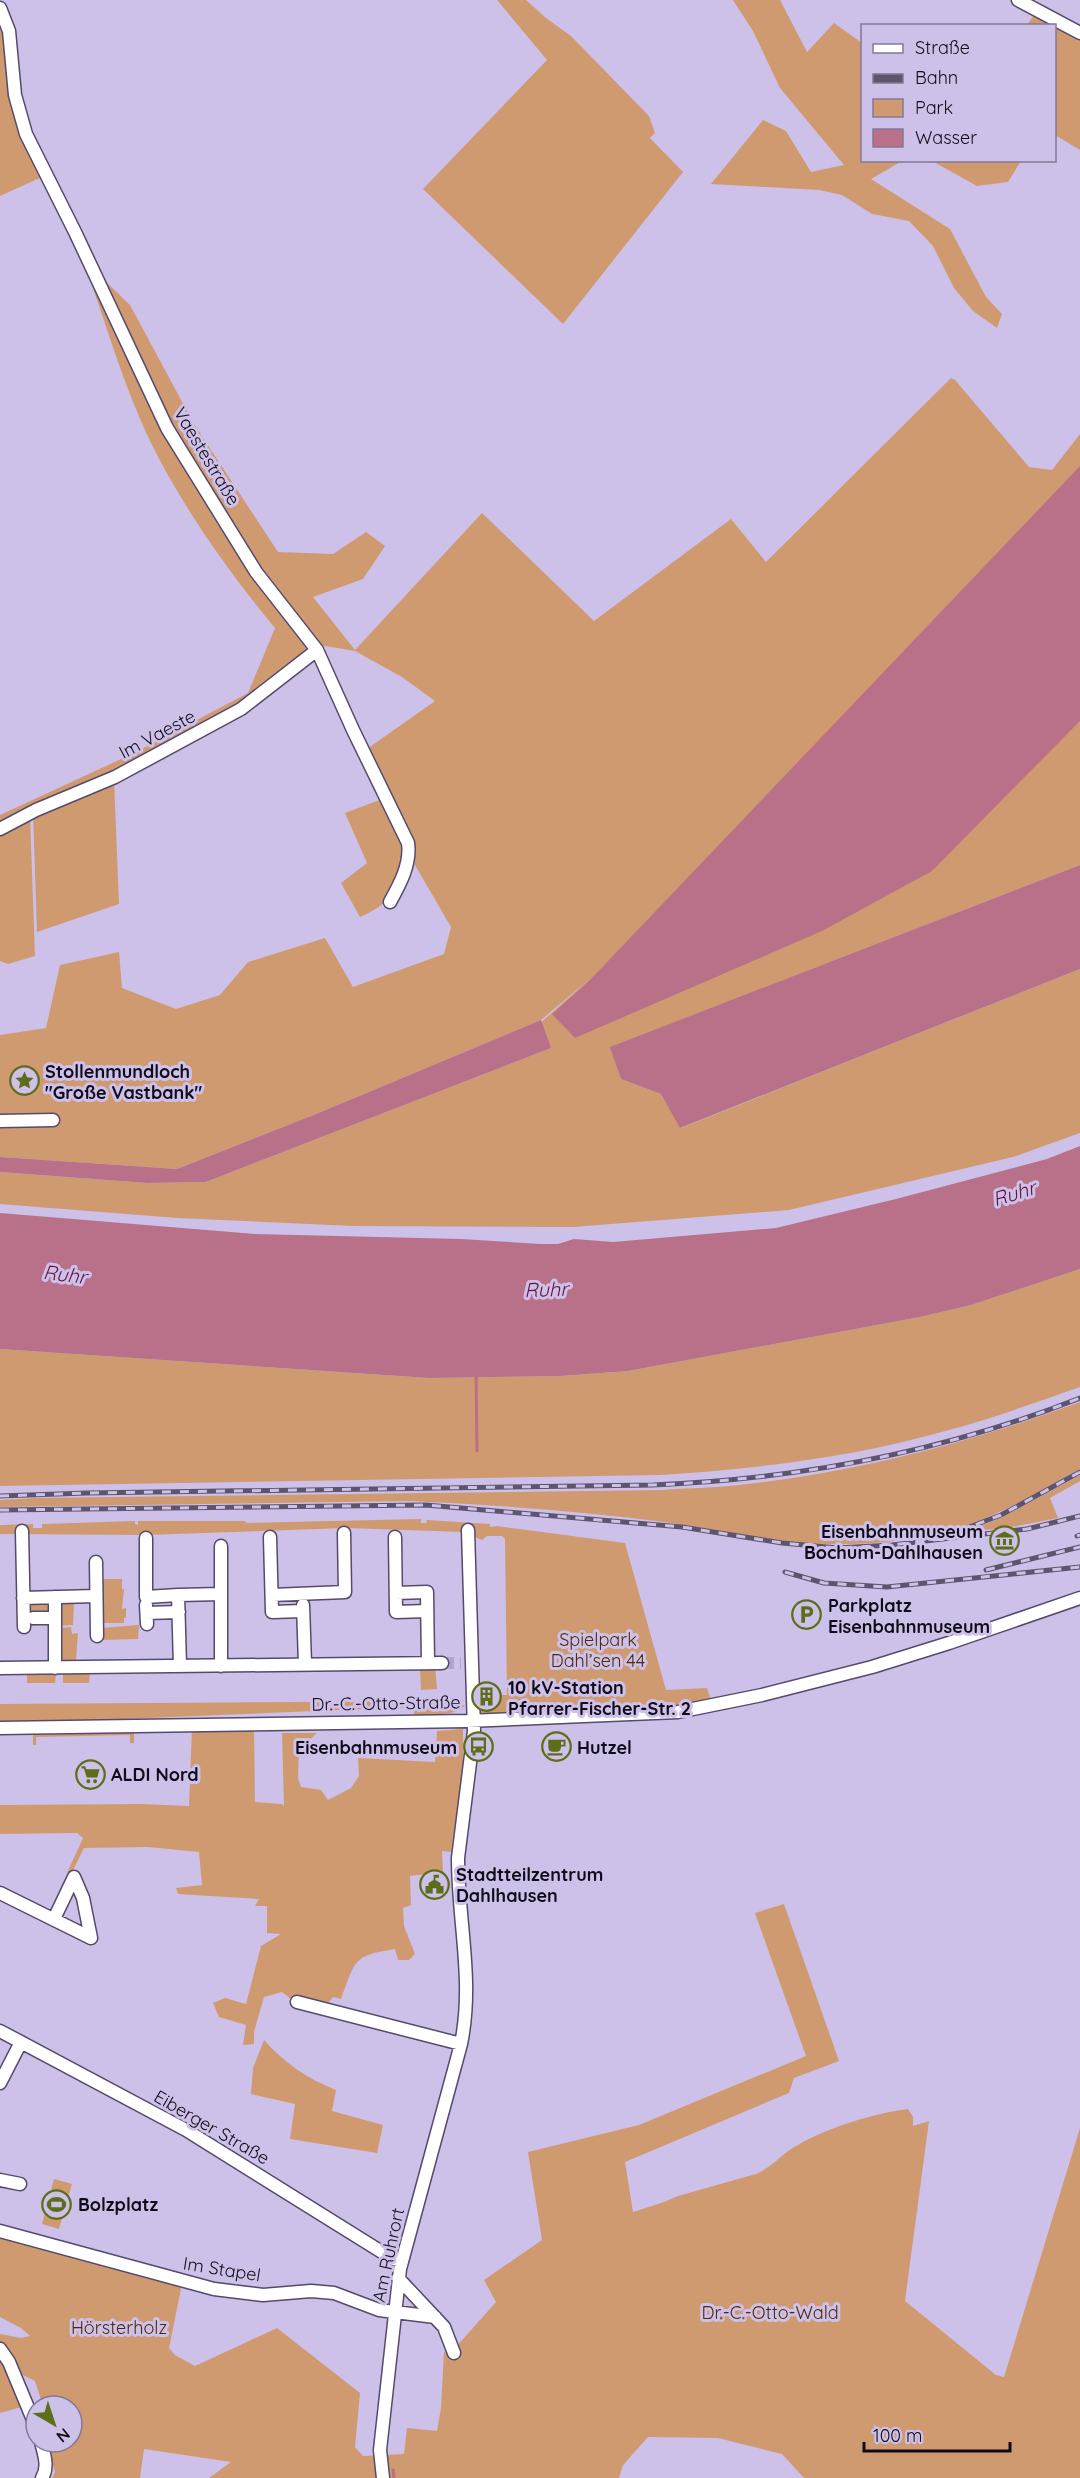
<svg xmlns="http://www.w3.org/2000/svg" width="1080" height="2478" font-family="Quicksand,sans-serif">
<rect width="100%" height="100%" fill="#cdc1e9"/>
<path fill="#d09a70" d="M 497,0 L 526,0 L 546,18 L 571,36 L 649,116 L 655,133 L 650,138 L 683,172 L 563,324 L 423,189 L 547,60 Z
M 733,0 L 780,0 L 807,52 L 834,23 L 862,43 L 862,160 L 902,161 L 871,179 L 950,229 L 986,297 L 1002,314 L 997,328 L 973,311 L 954,288 L 933,246 L 909,221 L 872,214 L 842,195 L 819,190 L 711,184 L 763,120 L 786,131 L 811,172 L 844,165 L 780,88 L 753,31 Z
M 1037,11 L 1080,35 L 1080,150 L 1055,135 L 1054,26 L 1026,26 Z
M 0,26 L 42,177 L 0,196 Z
M 932,161 L 1021,161 L 1008,182 L 977,186 Z
M 102,278 L 130,305 L 194,424 L 278,552 L 333,554 L 366,532 L 385,546 L 363,579 L 313,597 L 355,650 L 482,513 L 594,621 L 731,519 L 766,562 L 951,378 L 955,380 L 1029,467 L 1052,470 L 1080,434 L 1080,865 L 611,1047 L 621,1079 L 661,1094 L 681,1128 L 1080,969 L 1080,1133 L 1013,1157 L 789,1210 L 573,1227 L 353,1226 L 177,1218 L 0,1204 L 0,1172 L 147,1183 L 206,1182 L 551,1048 L 539,1024 L 592,977 L 541,1020 L 316,1114 L 177,1169 L 0,1157 L 0,1035 L 46,1028 L 60,965 L 119,952 L 122,988 L 176,1009 L 220,995 L 248,962 L 325,938 L 353,987 L 444,954 L 451,927 L 408,853 L 403,852 C 397,887 395,902 360,917 L 341,883 L 367,863 L 345,813 L 390,796 L 367,749 L 435,701 L 402,677 L 355,651 L 319,645 L 241,708 L 0,827 L 0,815 L 132,754 L 248,693 L 275,628 C 228,571 183,508 150,441 C 127,393 111,341 94,291 Z
M 114,779 L 119,904 L 37,932 L 33,813 Z
M 30,816 L 35,956 L 8,964 L 0,961 L 0,832 Z
M 1080,1269 L 1080,1387 C 1037,1402 994,1418 949,1430 C 855,1457 757,1469 660,1475 L 0,1486 L 0,1349 L 429,1378 L 562,1376 L 628,1371 L 920,1317 L 971,1305 Z
M 1080,1402 L 1080,1469 C 1036,1493 993,1520 944,1532 C 892,1545 835,1547 781,1541 C 742,1536 704,1527 664,1522 C 580,1511 495,1505 410,1501 L 0,1507 L 0,1500 L 35,1498 L 662,1490 C 688,1488 714,1488 739,1485 C 856,1472 970,1443 1080,1402 Z
M 1080,1475 L 1080,1481 L 1050,1498 L 1058,1518 L 1007,1528 L 983,1530 L 981,1526 L 1003,1517 Z
M 421,1519 L 421,1523 L 426,1523 L 427,1520 L 490,1524 L 490,1527 L 497,1526 L 625,1543 L 666,1690 L 707,1688 L 711,1700 L 666,1706 L 478,1714 L 477,1695 L 507,1695 L 505,1539 L 502,1536 L 487,1536 L 482,1540 L 463,1532 L 346,1528 L 146,1535 L 0,1534 L 0,1525 L 33,1524 L 33,1528 L 42,1528 L 42,1524 L 135,1521 L 135,1524 L 138,1525 L 138,1521 L 244,1521 L 247,1523 Z
M 101,1579 L 122,1579 L 122,1589 L 124,1589 L 122,1609 L 126,1608 L 126,1618 L 124,1618 L 124,1623 L 101,1623 Z
M 70,1599 L 71,1603 L 74,1603 L 73,1625 L 58,1626 L 56,1623 L 48,1626 L 46,1624 L 24,1627 L 27,1604 Z
M 139,1625 L 138,1639 L 101,1640 L 101,1628 Z
M 71,1627 L 72,1634 L 78,1633 L 76,1660 L 82,1660 L 81,1664 L 60,1665 L 60,1628 Z
M 435,1666 L 437,1689 L 421,1690 L 420,1667 Z
M 56,1672 L 55,1683 L 27,1683 L 27,1673 Z
M 63,1673 L 90,1673 L 89,1683 L 63,1683 Z
M 460,1701 L 461,1705 L 465,1705 L 461,1710 L 451,1713 L 414,1716 L 414,1707 L 100,1720 L 0,1721 L 0,1704 Z
M 192,1728 L 254,1728 L 255,1802 L 282,1804 L 284,1806 L 282,1733 L 317,1733 L 299,1749 L 298,1778 L 301,1787 L 321,1790 L 328,1800 L 351,1788 L 359,1776 L 358,1758 L 435,1762 L 437,1731 L 463,1729 L 463,1768 L 451,1852 L 442,1851 L 443,1872 L 410,1876 L 411,1905 L 403,1908 L 404,1926 L 415,1954 L 409,1960 L 398,1960 L 395,1949 C 352,1956 356,1960 341,1999 L 333,1997 L 326,2006 L 291,1999 L 282,1992 L 264,1997 L 254,2032 L 254,2044 L 243,2045 L 246,2025 L 219,2017 L 213,2003 L 225,1998 L 246,2004 L 261,1946 L 281,1934 L 267,1933 L 267,1906 L 255,1906 L 259,1899 L 178,1894 L 176,1888 L 202,1885 L 199,1852 L 148,1847 L 84,1848 L 72,1872 L 67,1873 L 83,1838 L 77,1833 L 0,1834 L 0,1805 L 142,1804 L 189,1806 Z
M 134,1733 L 134,1743 L 130,1743 L 130,1735 L 36,1737 L 36,1745 L 33,1745 L 33,1735 Z
M 784,1904 L 839,2061 L 794,2078 L 789,2093 L 625,2162 L 633,2212 L 664,2202 L 678,2196 L 756,2174 C 773,2167 782,2153 798,2145 C 826,2128 875,2113 908,2109 L 913,2117 L 913,2126 L 929,2121 L 905,2301 L 996,2375 L 1004,2377 L 1080,2128 L 1080,2478 L 804,2478 L 782,2454 L 718,2438 L 648,2437 L 623,2465 L 619,2478 L 209,2478 L 231,2462 L 144,2449 L 140,2478 L 52,2478 L 55,2472 L 46,2442 L 72,2442 L 72,2406 L 43,2406 L 35,2381 L 11,2369 L 22,2407 L 0,2413 L 0,2334 L 21,2338 L 30,2336 L 21,2328 L 0,2317 L 0,2236 L 178,2285 L 181,2289 L 169,2348 L 175,2355 L 195,2366 L 277,2328 L 360,2393 L 355,2447 L 363,2456 L 404,2454 L 407,2428 L 437,2431 L 441,2408 L 444,2352 L 456,2347 L 496,2302 L 484,2280 L 542,2240 L 528,2152 L 639,2125 L 806,2056 L 755,1913 Z
M 264,2040 C 283,2062 308,2079 336,2090 L 332,2111 L 383,2125 L 377,2153 L 290,2139 L 295,2104 L 251,2094 L 253,2068 Z
M 54,2179 L 72,2184 L 59,2229 L 42,2224 Z"/>
<path fill="#b87188" d="M 1080,466 L 1080,721 L 932,871 L 822,931 L 575,1038 L 552,1014 L 589,981 Z
M 1080,865 L 1080,969 L 680,1128 L 661,1094 L 621,1079 L 610,1047 Z
M 541,1020 L 551,1048 L 206,1182 L 147,1183 L 0,1172 L 0,1157 L 177,1169 L 316,1114 Z
M 1080,1146 L 1080,1269 L 971,1305 L 920,1317 L 628,1371 L 561,1376 L 429,1378 L 0,1349 L 0,1213 L 255,1234 L 461,1239 L 540,1244 L 558,1244 L 574,1239 L 613,1242 L 776,1228 L 896,1199 L 1047,1159 Z"/>
<g fill="none" stroke-linecap="round" stroke-linejoin="round">
<path stroke="#b87188" stroke-width="3" d="M 476,1374 L 477,1451
M 393,2470 L 394,2478"/>
<path stroke="#b1a6ca" stroke-width="12" stroke-dasharray="12 6" stroke-linecap="butt" d="M 442,1663 L 461,1663"/>
<defs>
<path id="minor" d="M 1018,0 L 1080,33
M 0,8 L 9,31 L 15,95 L 26,134 L 75,232 L 167,428 L 256,572 L 317,650 L 353,730 L 408,843 C 411,864 400,884 390,902
M 0,829 L 36,810 L 115,777 L 241,709 L 317,650
M 0,1121 L 53,1120
M 22,1531 L 24,1627
M 270,1537 L 272,1612 L 303,1611
M 395,1537 L 396,1612 L 427,1611
M 146,1538 L 146,1597 L 178,1595 L 180,1666
M 96,1562 L 97,1636
M 396,1593 L 427,1592 L 428,1663
M 178,1595 L 221,1594
M 272,1595 L 345,1592 L 344,1533
M 55,1597 L 55,1668
M 23,1598 L 96,1596
M 146,1605 L 147,1624
M 303,1605 L 305,1664
M 147,1613 L 179,1612
M 33,1618 L 55,1618
M 221,1666 L 221,1546
M 0,1668 L 442,1663
M 0,1728 L 467,1721 L 678,1712 L 762,1695 L 872,1667 L 949,1643 L 1080,1598
M 0,1893 L 91,1938 L 83,1898 L 74,1877 L 54,1919
M 297,2002 L 461,2044
M 0,2031 L 186,2130 L 393,2259 L 402,2261
M 0,2083 L 21,2042
M 0,2180 L 20,2184
M 0,2231 L 214,2289 L 263,2295 L 311,2291 L 334,2293 L 379,2310 L 435,2317
M 398,2278 L 444,2327 L 454,2353
M 0,2349 L 9,2362 L 36,2427
M 41,2442 C 44,2454 49,2467 42,2478
M 383,2478 L 380,2450 L 400,2269 L 461,2044 C 474,1980 458,1923 458,1858 L 474,1731 L 468,1530"/>
</defs>
<use href="#minor" stroke="#554a6b" stroke-width="15"/>
<use href="#minor" stroke="#fff" stroke-width="12"/>
<defs>
<path id="rail" d="M 0,1496 L 87,1493 L 653,1485 C 799,1479 943,1452 1080,1398
M 0,1510 L 426,1505 L 682,1527 L 782,1543 L 838,1548 L 892,1545 L 1027,1529 L 1080,1516
M 959,1531 L 1001,1515 L 1080,1472
M 1077,1536 L 1080,1535
M 986,1570 L 1080,1547
M 785,1572 L 824,1583 L 887,1587 L 1080,1567"/>
</defs>
<use href="#rail" stroke="#5d556d" stroke-width="5"/>
<use href="#rail" stroke="#cdc1e9" stroke-width="3" stroke-dasharray="9" stroke-linecap="butt"/>
</g>
<defs>
<symbol id="sight-ring" viewBox="-11 -11 22 22"><circle r="9.5" fill="#cdc1e9" stroke="#5e6d19" stroke-width="1.5"/><path d="M0-6L1.8-2.2L6-1.7L2.9 1.2L3.7 5.4L0 3.3L-3.7 5.4L-2.9 1.2L-6-1.7L-1.8-2.2Z" fill="#5e6d19"/></symbol>
<symbol id="museum-ring" viewBox="-11 -11 22 22"><circle r="9.5" fill="#cdc1e9" stroke="#5e6d19" stroke-width="1.5"/><path d="M0-6L6-3V-2H-6V-3ZM-5-1h2V3h-2ZM-1-1h2V3h-2ZM3-1h2V3H3ZM-6 4H6V6H-6Z" fill="#5e6d19"/></symbol>
<symbol id="parking-ring" viewBox="-11 -11 22 22"><circle r="9.5" fill="#cdc1e9" stroke="#5e6d19" stroke-width="1.5"/><path d="M-3.5-5.5H1a3.5 3.5 0 0 1 0 7H-1V5.5H-3.5ZM-1-3.4V-.6H.8a1.4 1.4 0 0 0 0-2.8Z" fill="#5e6d19"/></symbol>
<symbol id="building-ring" viewBox="-11 -11 22 22"><circle r="9.5" fill="#cdc1e9" stroke="#5e6d19" stroke-width="1.5"/><path d="M-4-6H4V6H1V3H-1V6H-4ZM-2.5-4.3h1.7v1.8h-1.7ZM.8-4.3h1.7v1.8H.8ZM-2.5-1h1.7V.8h-1.7ZM.8-1h1.7V.8H.8Z" fill="#5e6d19"/></symbol>
<symbol id="bus-ring" viewBox="-11 -11 22 22"><circle r="9.5" fill="#cdc1e9" stroke="#5e6d19" stroke-width="1.5"/><path d="M-5-6H5V4H4V6H2V4H-2V6H-4V4H-5ZM-3.5-4V0h7V-4ZM-3.5 1.2v1.5H-2V1.2ZM2 1.2v1.5H3.5V1.2Z" fill="#5e6d19"/></symbol>
<symbol id="cafe-ring" viewBox="-11 -11 22 22"><circle r="9.5" fill="#cdc1e9" stroke="#5e6d19" stroke-width="1.5"/><path d="M-5.5-4.5H6V0H3Q3 3.5 0 3.5H-2.5Q-5.5 3.5-5.5 0ZM3-3.2v2h1.7v-2ZM-6 4.5H4V6H-6Z" fill="#5e6d19"/></symbol>
<symbol id="supermarket-ring" viewBox="-11 -11 22 22"><circle r="9.5" fill="#cdc1e9" stroke="#5e6d19" stroke-width="1.5"/><path d="M-6-5.5h2.5l.6 2H6L4.5 2H-2.5L-4.4-4H-6ZM-1.5 3.2a1.3 1.3 0 1 0 .1 0ZM3 3.2a1.3 1.3 0 1 0 .1 0Z" fill="#5e6d19"/></symbol>
<symbol id="civic-ring" viewBox="-11 -11 22 22"><circle r="9.5" fill="#cdc1e9" stroke="#5e6d19" stroke-width="1.5"/><path d="M-.6-6.5H3V-4.5H.6V-3L4-1V1h2V6H-6V1h2V-1L-.6-3ZM-1.2 2.5V6h2.4V2.5Z" fill="#5e6d19"/></symbol>
<symbol id="stadium-ring" viewBox="-11 -11 22 22"><circle r="9.5" fill="#cdc1e9" stroke="#5e6d19" stroke-width="1.5"/><path d="M0-5a6.5 5 0 1 0 0 10a6.5 5 0 1 0 0-10ZM-3.5-1.8h7v3.6h-7Z" fill="#5e6d19"/></symbol>
</defs>
<g fill-rule="evenodd">
<use href="#sight-ring" x="8" y="1064" width="33" height="33"/>
<use href="#museum-ring" x="988" y="1524" width="33" height="33"/>
<use href="#parking-ring" x="790" y="1598" width="33" height="33"/>
<use href="#building-ring" x="470" y="1680" width="33" height="33"/>
<use href="#bus-ring" x="462" y="1730" width="33" height="33"/>
<use href="#cafe-ring" x="540" y="1730" width="33" height="33"/>
<use href="#supermarket-ring" x="74" y="1758" width="33" height="33"/>
<use href="#civic-ring" x="418" y="1868" width="33" height="33"/>
<use href="#stadium-ring" x="40" y="2188" width="33" height="33"/>
</g>
<g text-anchor="middle" dominant-baseline="central" stroke-width="6" stroke-linejoin="round" paint-order="stroke">
<g font-size="18" fill="#100b18" stroke="#cdc1e9">
<text transform="translate(207 456) rotate(59)">Vaestestraße</text>
<text transform="translate(157 734) rotate(-28)">Im Vaeste</text>
<text transform="translate(386 1703) rotate(-1)">Dr.-C.-Otto-Straße</text>
<text transform="translate(212 2127) rotate(30)">Eiberger Straße</text>
<text transform="translate(388 2255) rotate(-78)">Am Ruhrort</text>
<text transform="translate(222 2269) rotate(9)">Im Stapel</text>
</g>
<g font-size="18" font-weight="bold" fill="#100b18" stroke="#cdc1e9" text-anchor="start">
<text x="45" y="1071">Stollenmundloch<tspan x="45" dy="21">"Große Vastbank"</tspan></text>
<text x="983" y="1531" text-anchor="end">Eisenbahnmuseum<tspan x="983" dy="21">Bochum-Dahlhausen</tspan></text>
<text x="828" y="1605">Parkplatz<tspan x="828" dy="21">Eisenbahnmuseum</tspan></text>
<text x="508" y="1687">10 kV-Station<tspan x="508" dy="21">Pfarrer-Fischer-Str. 2</tspan></text>
<text x="457" y="1747" text-anchor="end">Eisenbahnmuseum</text>
<text x="577" y="1747">Hutzel</text>
<text x="111" y="1774">ALDI Nord</text>
<text x="456" y="1874">Stadtteilzentrum<tspan x="456" dy="21">Dahlhausen</tspan></text>
<text x="78" y="2204">Bolzplatz</text>
</g>
<g font-size="18" fill="#4f2903" stroke="#cdc1e9">
<text x="598" y="1639">Spielpark<tspan x="598" dy="21">Dahl’sen 44</tspan></text>
<text x="770" y="2312">Dr.-C.-Otto-Wald</text>
<text x="119" y="2327">Hörsterholz</text>
</g>
<g font-size="20" font-style="italic" fill="#671137" stroke="#cdc1e9">
<text transform="translate(1014 1193) rotate(-17)">Ruhr</text>
<text transform="translate(65 1274) rotate(7)">Ruhr</text>
<text transform="translate(546 1289) rotate(-2)">Ruhr</text>
</g>
</g>
<rect x="861" y="24" width="195" height="138" fill="#cdc1e9" stroke="#817895" stroke-width="1.5"/>
<rect x="873" y="44" width="30" height="9" fill="#ffffff" stroke="#817895" stroke-width="1.5"/>
<text x="915" y="54" font-size="18" fill="#100b18">Straße</text>
<rect x="873" y="74" width="30" height="9" fill="#5d556d" stroke="#817895" stroke-width="1.5"/>
<text x="915" y="84" font-size="18" fill="#100b18">Bahn</text>
<rect x="873" y="99" width="30" height="18" fill="#d09a70" stroke="#817895" stroke-width="1.5"/>
<text x="915" y="114" font-size="18" fill="#100b18">Park</text>
<rect x="873" y="129" width="30" height="18" fill="#b87188" stroke="#817895" stroke-width="1.5"/>
<text x="915" y="144" font-size="18" fill="#100b18">Wasser</text>
<g transform="translate(54 2424) rotate(141)"><circle r="28" fill="#cdc1e9" stroke="#817895" stroke-width="1.5"/>
<path d="M0-4.5L10 22L0 15L-10 22Z" fill="#5e6d19"/>
<text y="-9" font-size="16" font-weight="bold" text-anchor="middle" fill="#100b18">N</text>
</g>
<path d="M864 2442v9h146v-9" fill="none" stroke="#100b18" stroke-width="3"/>
<text x="873" y="2442" font-size="18" fill="#100b18" stroke="#cdc1e9" stroke-width="4.5" paint-order="stroke">100 m</text>
</svg>
